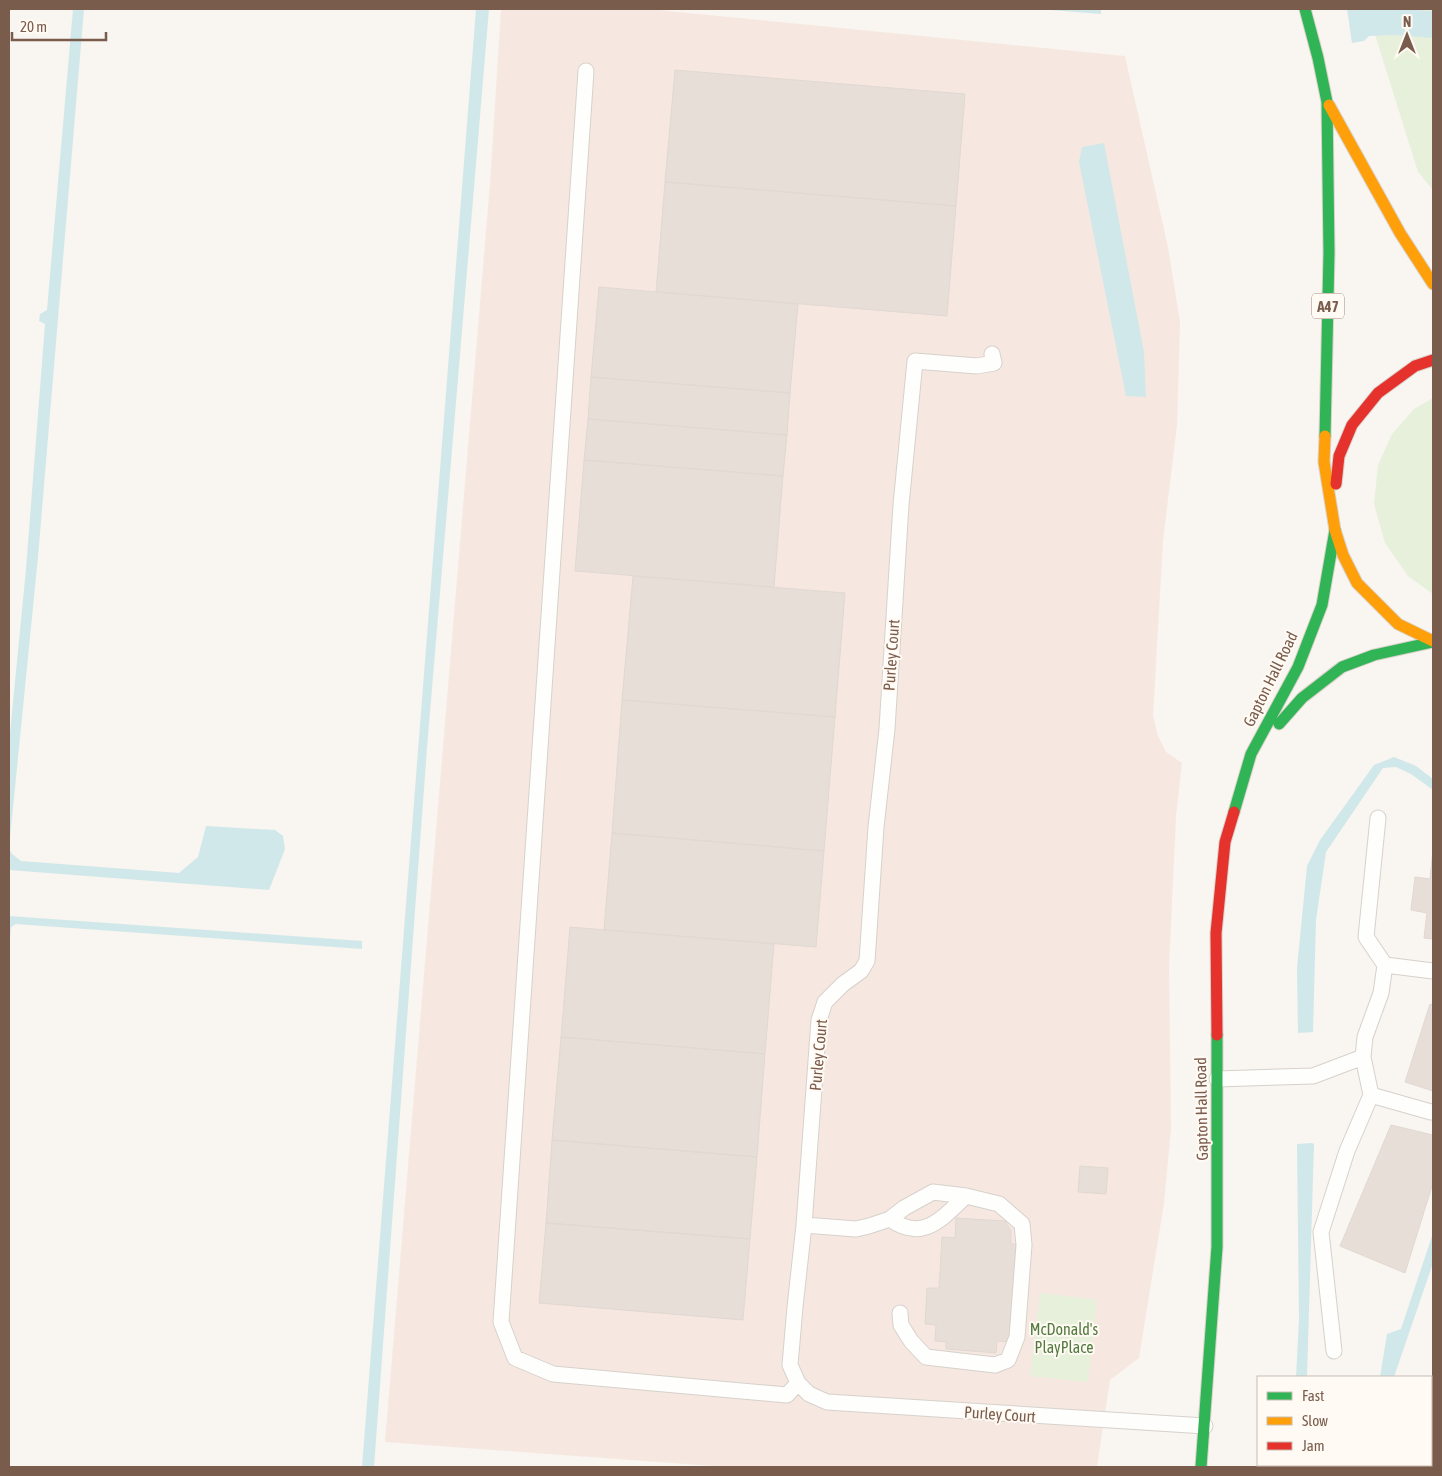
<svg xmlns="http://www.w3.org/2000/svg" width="1442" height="1476" font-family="'Asap Condensed',sans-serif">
<rect width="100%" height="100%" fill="#f9f5f0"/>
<path fill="#f6e8e1" d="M 501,9 L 648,9 L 1125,56 L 1168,247 L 1180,322 L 1177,425 L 1163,541 L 1153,716 L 1158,736 L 1166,752 L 1182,763 L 1176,816 L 1169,966 L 1171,1129 L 1164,1203 L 1139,1358 L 1110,1380 L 1097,1467 L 726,1467 L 385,1442 L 490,184 Z"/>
<path fill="#e7f0db" d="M 1367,9 L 1433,9 L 1433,190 L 1418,172 Z
M 1433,398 L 1433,594 L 1408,576 L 1385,543 L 1374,504 L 1378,465 L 1392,434 L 1414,409 Z
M 1040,1293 L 1097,1300 L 1088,1382 L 1030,1376 Z"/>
<path fill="#d0e8ea" d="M 73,9 L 84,9 L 38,557 L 9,848 L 12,854 L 21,861 L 179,873 L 198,857 L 206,826 L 275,830 L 283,836 L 285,849 L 269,890 L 9,870 L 9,743 L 26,569 L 45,324 L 39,321 L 40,314 L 47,310 Z
M 476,9 L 489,9 L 427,748 L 374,1467 L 362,1467 Z
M 1038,9 L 1101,9 L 1101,14 Z
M 1347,9 L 1399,9 L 1433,11 L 1433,38 L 1395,35 L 1369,36 L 1364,41 L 1352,43 Z
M 1104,143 L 1144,352 L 1146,397 L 1126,396 L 1079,162 L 1082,147 Z
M 1394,757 L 1416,766 L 1433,779 L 1433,790 L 1411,774 L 1396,767 L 1383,768 L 1326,852 L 1316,920 L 1313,1032 L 1298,1033 L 1297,968 L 1307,866 L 1320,840 L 1374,765 Z
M 9,916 L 362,941 L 362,949 L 16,924 L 11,927 L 9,949 Z
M 1312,1143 L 1314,1144 L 1307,1377 L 1296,1377 L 1299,1319 L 1297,1144 Z
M 1433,1233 L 1433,1263 L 1395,1374 L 1394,1377 L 1380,1377 L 1387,1334 L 1401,1329 Z"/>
<path fill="#e6ded7" stroke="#e2d8d2" d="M 675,70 L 965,94 L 956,206 L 665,182 Z
M 665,182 L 956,206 L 947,316 L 656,292 Z
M 599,287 L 798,304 L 790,393 L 591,377 Z
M 591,377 L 790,393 L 787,435 L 588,419 Z
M 588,419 L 787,435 L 783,476 L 584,460 Z
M 584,460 L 783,476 L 774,587 L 575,571 Z
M 633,576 L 845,593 L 835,717 L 622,700 Z
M 622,700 L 835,717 L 824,851 L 612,833 Z
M 612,833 L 824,851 L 816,947 L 604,930 Z
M 1433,850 L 1433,939 L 1424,938 L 1427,913 L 1411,910 L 1415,877 L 1430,879 Z
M 570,927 L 774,944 L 765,1054 L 561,1037 Z
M 1430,1004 L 1433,1005 L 1433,1091 L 1405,1082 Z
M 561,1037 L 765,1054 L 757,1157 L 552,1140 Z
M 1391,1125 L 1433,1135 L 1433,1183 L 1405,1273 L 1340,1246 Z
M 552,1140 L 757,1157 L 750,1239 L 546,1223 Z
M 1080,1166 L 1108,1168 L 1106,1194 L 1078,1192 Z
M 956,1218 L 1005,1221 L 1011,1231 L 1011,1244 L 1016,1244 L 1010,1342 L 997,1341 L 996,1353 L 946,1349 L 946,1342 L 935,1341 L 936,1325 L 925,1324 L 927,1288 L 939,1288 L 942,1237 L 955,1238 Z
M 546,1223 L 750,1239 L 743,1320 L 539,1303 Z"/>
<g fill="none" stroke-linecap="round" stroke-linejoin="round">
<defs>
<path id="lane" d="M 586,71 L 501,1322 L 515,1358 L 553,1374 L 787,1395 L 798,1383
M 992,354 L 994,363 L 977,366 L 915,361 L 901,505 L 887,729 L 876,827 L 867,961 L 861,971 L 843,984 L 825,1002 L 819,1020 L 804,1225 L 795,1307 L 790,1365 L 798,1383 L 809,1394 L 827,1402 L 1205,1426
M 1385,965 L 1433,971
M 1217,1079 L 1313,1076 L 1363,1057 L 1365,1037 L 1381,993 L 1385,965 L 1366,937 L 1378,818
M 1371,1095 L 1431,1112
M 890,1219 C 923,1243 942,1218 966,1196
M 804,1225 L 856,1229 L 869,1226 L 890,1219 L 904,1208 L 933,1192 L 966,1196 L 999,1204 L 1022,1224 L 1024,1245 L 1017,1337 L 1008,1360 L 995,1365 L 926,1357 L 911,1341 L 901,1325 L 900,1313
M 1334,1351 L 1321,1232 L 1347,1151 L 1371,1095 L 1363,1057"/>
<path id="fast" d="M 1305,9 L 1318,58 L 1327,102 L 1329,253 L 1325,436
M 1279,724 L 1302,698 L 1342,667 L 1374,655 L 1433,642
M 1234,812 L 1251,754 L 1298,667 L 1322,605 L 1335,530
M 1201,1467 L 1217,1247 L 1217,1035"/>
<path id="slow" d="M 1329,105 L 1400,233 L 1433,284
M 1325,436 L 1324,462 L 1335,530 L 1343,555 L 1357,583 L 1398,624 L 1433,641"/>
<path id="jam" d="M 1336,484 L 1339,456 L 1352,425 L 1378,393 L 1415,366 L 1433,360
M 1217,1035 L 1216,933 L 1225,842 L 1234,812"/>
</defs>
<use href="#lane" stroke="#d7d1cb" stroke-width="17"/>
<use href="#fast" stroke="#d9d2cb" stroke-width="13"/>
<use href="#slow" stroke="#d9d2cb" stroke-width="13"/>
<use href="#jam" stroke="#d9d2cb" stroke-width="13"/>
<use href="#lane" stroke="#fefefd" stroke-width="15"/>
<use href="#fast" stroke="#30b455" stroke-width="11"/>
<use href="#slow" stroke="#ff9f0a" stroke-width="11"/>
<use href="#jam" stroke="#e5322d" stroke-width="11"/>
</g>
<g text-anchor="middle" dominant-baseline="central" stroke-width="4" stroke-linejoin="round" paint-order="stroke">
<rect fill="#fffaf3" stroke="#a28b7f" stroke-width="1" x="1312" y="293.5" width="32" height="25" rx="4"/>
<g font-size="15" font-weight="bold" fill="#7a5c4d">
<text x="1328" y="306">A47</text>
</g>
<g font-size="16" fill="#7a5c4d" stroke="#fffaf3">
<text transform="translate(891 655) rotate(-86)">Purley Court</text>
<text transform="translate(1270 679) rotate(-64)">Gapton Hall Road</text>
<text transform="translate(818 1055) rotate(-85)">Purley Court</text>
<text transform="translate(1201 1109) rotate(-91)">Gapton Hall Road</text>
<text transform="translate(1000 1414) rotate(4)">Purley Court</text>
</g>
<g font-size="16" fill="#537a41" stroke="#fffaf3">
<text x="1064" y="1329">McDonald's<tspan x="1064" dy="18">PlayPlace</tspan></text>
</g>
</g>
<rect width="1442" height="1476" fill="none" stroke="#7a5c4d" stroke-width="20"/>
<rect x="1257" y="1376" width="175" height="90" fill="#fffaf3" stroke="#cabbb1"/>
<rect x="1267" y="1392" width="25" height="8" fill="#30b455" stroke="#cabbb1"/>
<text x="1302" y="1401" font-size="15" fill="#7a5c4d">Fast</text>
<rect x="1267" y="1417" width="25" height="8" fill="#ff9f0a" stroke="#cabbb1"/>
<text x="1302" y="1426" font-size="15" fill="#7a5c4d">Slow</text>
<rect x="1267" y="1442" width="25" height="8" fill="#e5322d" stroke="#cabbb1"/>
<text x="1302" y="1451" font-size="15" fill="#7a5c4d">Jam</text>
<g transform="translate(1407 35)" stroke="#fffaf3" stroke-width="4" paint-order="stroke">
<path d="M0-4L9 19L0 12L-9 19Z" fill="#7a5c4d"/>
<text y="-8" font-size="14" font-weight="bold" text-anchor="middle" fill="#7a5c4d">N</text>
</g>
<path d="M12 32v8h94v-8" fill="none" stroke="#7a5c4d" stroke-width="2.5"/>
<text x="20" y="32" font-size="15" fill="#7a5c4d" stroke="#fffaf3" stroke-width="4" paint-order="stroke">20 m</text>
</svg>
